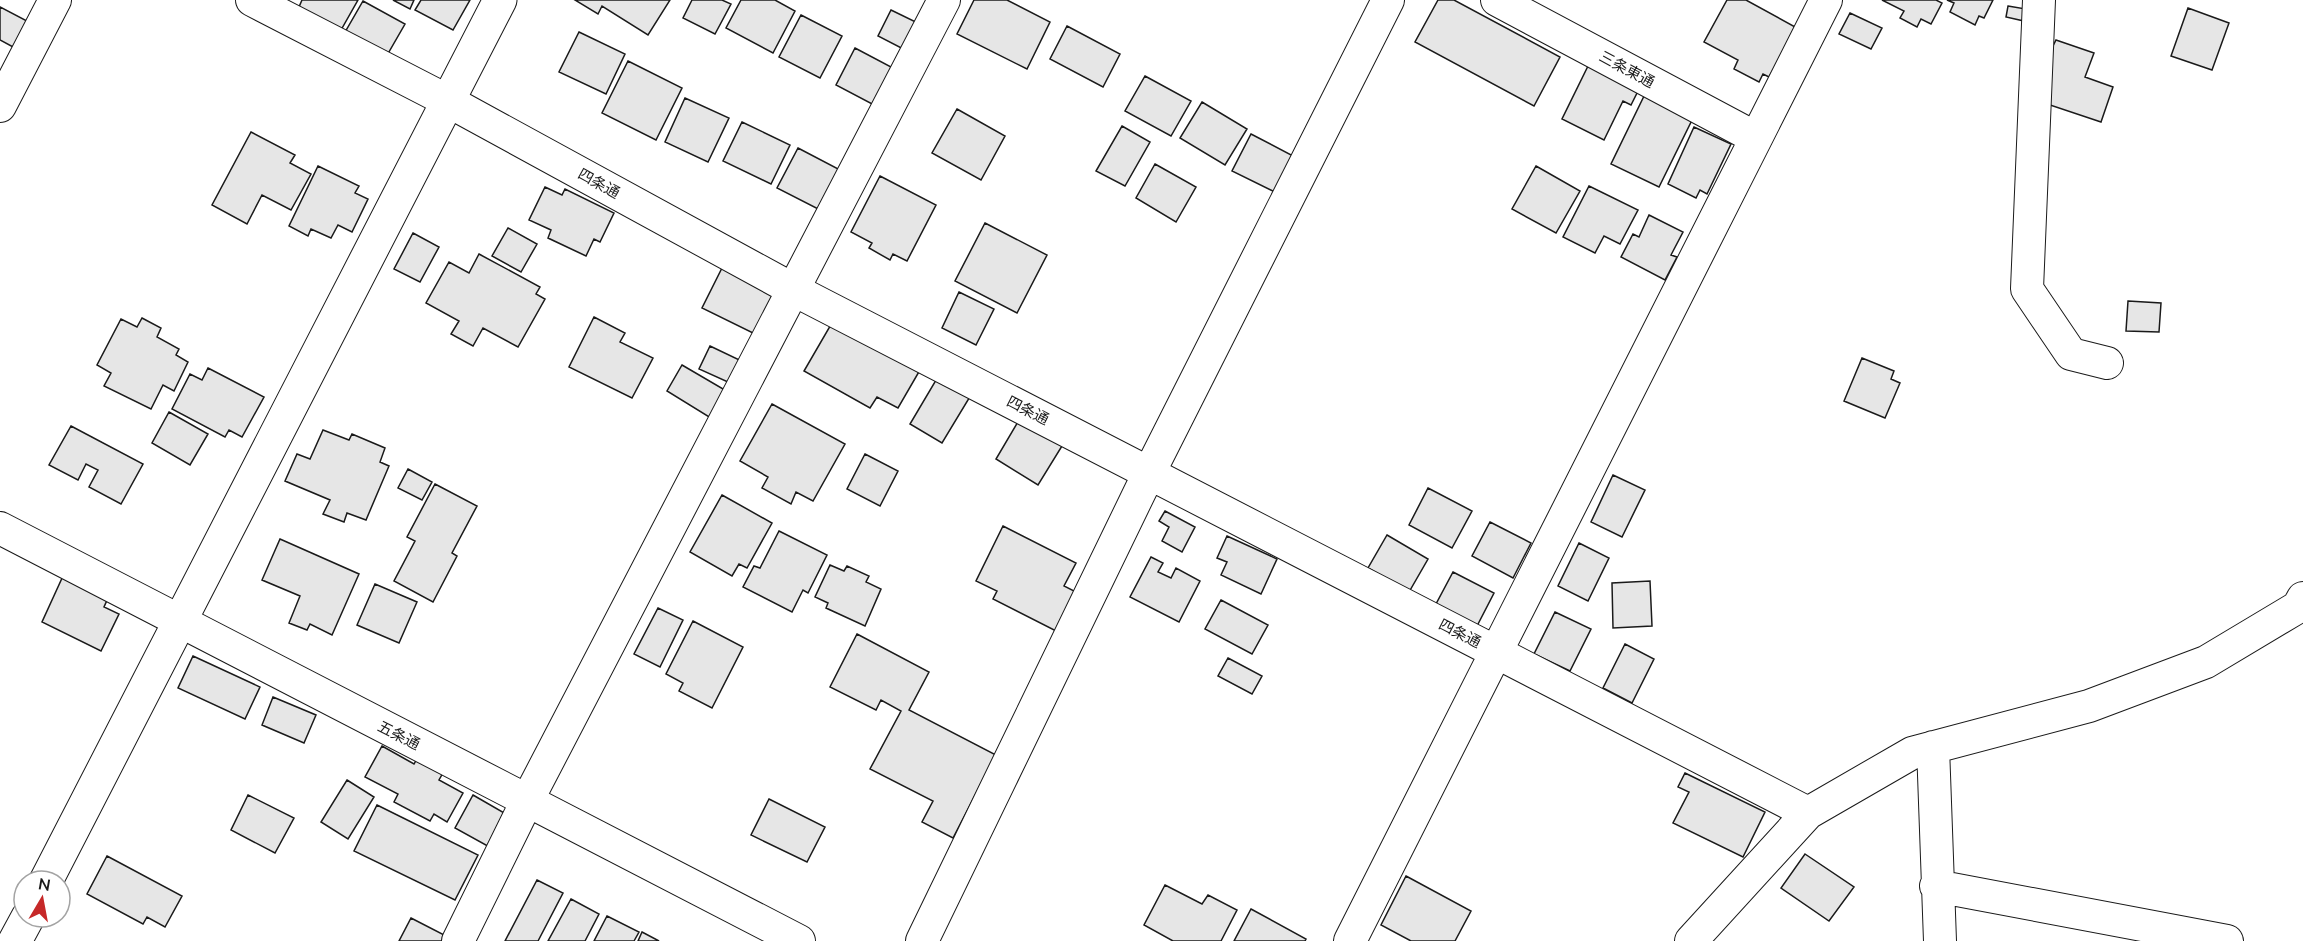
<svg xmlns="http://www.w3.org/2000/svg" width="2303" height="941" font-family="Mulish,'Noto Sans JP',sans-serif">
<rect width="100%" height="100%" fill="#fff"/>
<path fill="#e6e6e6" stroke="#1a1a1a" stroke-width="1.5" d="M 302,0 L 358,0 L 341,30 L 299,7 Z
M 393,0 L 414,0 L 410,9 Z
M 421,0 L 470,0 L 453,30 L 415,10 Z
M 575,0 L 670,0 L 648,35 L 602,6 L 598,14 Z
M 692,0 L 722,0 L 731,4 L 715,34 L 683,18 Z
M 741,0 L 775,0 L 795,11 L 773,53 L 726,28 Z
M 974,0 L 1007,0 L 1050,22 L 1027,69 L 957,34 Z
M 1438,0 L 1454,0 L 1560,57 L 1534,106 L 1415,42 Z
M 1727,0 L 1746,0 L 1797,28 L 1769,77 L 1763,74 L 1759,82 L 1734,69 L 1738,60 L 1704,42 Z
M 1882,0 L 1936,0 L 1942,3 L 1931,24 L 1921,19 L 1917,27 L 1900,18 L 1904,11 Z
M 1947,0 L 1993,0 L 1984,18 L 1979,16 L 1975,25 L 1950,12 L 1954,3 Z
M 363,1 L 405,24 L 386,57 L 344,34 Z
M 2008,6 L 2026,9 L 2024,21 L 2006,17 Z
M 0,7 L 27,21 L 13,47 L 0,40 Z
M 2188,8 L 2229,23 L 2212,70 L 2171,56 Z
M 891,10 L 922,25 L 909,52 L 878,36 Z
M 1850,13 L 1882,28 L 1871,49 L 1839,34 Z
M 801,15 L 842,36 L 820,78 L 779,57 Z
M 1067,26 L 1120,54 L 1103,87 L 1050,59 Z
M 579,32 L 625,54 L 606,94 L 559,72 Z
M 2056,40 L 2094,53 L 2085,77 L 2113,87 L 2101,122 L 2044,103 L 2043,66 Z
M 855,48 L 893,68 L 874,105 L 836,85 Z
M 628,61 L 682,88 L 656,140 L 602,113 Z
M 1590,62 L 1640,87 L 1631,105 L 1623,101 L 1604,140 L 1562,119 Z
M 1145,76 L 1191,101 L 1171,136 L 1125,111 Z
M 1646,92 L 1694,116 L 1659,187 L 1611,164 Z
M 685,98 L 729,118 L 708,162 L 665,142 Z
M 1202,102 L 1247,129 L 1225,165 L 1180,138 Z
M 957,109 L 1005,136 L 981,180 L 932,153 Z
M 742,122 L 790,145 L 771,184 L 723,161 Z
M 1122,126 L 1150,142 L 1125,186 L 1096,171 Z
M 1694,127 L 1731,144 L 1707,194 L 1700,190 L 1696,198 L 1668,184 Z
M 251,132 L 295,155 L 290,163 L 311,174 L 291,210 L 262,195 L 247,224 L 212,205 Z
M 1251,134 L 1297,158 L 1279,194 L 1232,171 Z
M 798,148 L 844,172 L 824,212 L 777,188 Z
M 1155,164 L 1196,187 L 1176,222 L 1136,198 Z
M 318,166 L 359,186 L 355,193 L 368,199 L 352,232 L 338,225 L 331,238 L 311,229 L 308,236 L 289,226 Z
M 1536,166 L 1580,191 L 1556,233 L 1512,209 Z
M 880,176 L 936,205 L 907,261 L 893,254 L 890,260 L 869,248 L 872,243 L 851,232 Z
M 1589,186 L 1638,210 L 1620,244 L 1604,236 L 1595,253 L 1563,237 Z
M 545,187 L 562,195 L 565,189 L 614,213 L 600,242 L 594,239 L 586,256 L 548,238 L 551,230 L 529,220 Z
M 1649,215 L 1683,232 L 1671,255 L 1677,257 L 1665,280 L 1621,257 L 1633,234 L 1639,237 Z
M 985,223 L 1047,255 L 1017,313 L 955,281 Z
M 508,228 L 537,244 L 521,272 L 492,256 Z
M 413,233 L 439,247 L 420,282 L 394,269 Z
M 479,254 L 540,287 L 536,294 L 545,299 L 518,347 L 483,328 L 473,346 L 451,334 L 459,321 L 426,303 L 449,262 L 469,273 Z
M 723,266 L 775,292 L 755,334 L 702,308 Z
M 959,292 L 994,309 L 976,345 L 942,328 Z
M 2128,301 L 2161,303 L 2159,332 L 2126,331 Z
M 594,317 L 625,333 L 620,342 L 653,358 L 632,398 L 569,367 Z
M 142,318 L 161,328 L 157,337 L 179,349 L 176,355 L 188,362 L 174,391 L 163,385 L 151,409 L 104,386 L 111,373 L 97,365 L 121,319 L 137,327 Z
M 833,321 L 920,370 L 898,408 L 877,397 L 870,408 L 804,371 Z
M 710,346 L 750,365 L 739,387 L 699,369 Z
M 1862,358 L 1894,371 L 1891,379 L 1900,383 L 1885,418 L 1844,401 Z
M 682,365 L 730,393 L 714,420 L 667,391 Z
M 208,368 L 264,397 L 242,437 L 229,430 L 225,437 L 172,409 L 190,374 L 202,380 Z
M 939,375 L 971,395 L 942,443 L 910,424 Z
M 772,404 L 845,444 L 813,501 L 796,492 L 791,504 L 762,488 L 768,477 L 740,461 Z
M 169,412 L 208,434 L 190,465 L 152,443 Z
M 1019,420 L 1062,446 L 1038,485 L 996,459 Z
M 71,426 L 143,464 L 121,504 L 89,487 L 98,470 L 86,464 L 78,480 L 49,465 Z
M 323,430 L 349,440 L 352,434 L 385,448 L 380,462 L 389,466 L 366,520 L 347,513 L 344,522 L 323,514 L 330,500 L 285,481 L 297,454 L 310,459 Z
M 865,454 L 898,471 L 880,506 L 847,489 Z
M 408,469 L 432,482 L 422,500 L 398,488 Z
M 1613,475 L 1645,490 L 1622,537 L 1591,522 Z
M 435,484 L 477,506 L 452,553 L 457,556 L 433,602 L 394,581 L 415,541 L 407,537 Z
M 1428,488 L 1472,511 L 1452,548 L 1409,525 Z
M 722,495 L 772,523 L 747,568 L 739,564 L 732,576 L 690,552 Z
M 1165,511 L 1195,527 L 1182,552 L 1162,541 L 1169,527 L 1159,521 Z
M 1490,522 L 1531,543 L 1513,578 L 1472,556 Z
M 1003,526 L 1076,563 L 1064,586 L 1080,594 L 1060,633 L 993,599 L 997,591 L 976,581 Z
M 779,531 L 827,555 L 808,593 L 803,590 L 792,612 L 743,587 L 754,566 L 760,568 Z
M 1387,535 L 1428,559 L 1409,592 L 1368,568 Z
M 1227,536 L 1277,559 L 1261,594 L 1221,575 L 1227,562 L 1217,558 Z
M 280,539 L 359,574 L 332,635 L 310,624 L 307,630 L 289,623 L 300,596 L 262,580 Z
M 1579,543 L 1609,558 L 1588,601 L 1558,586 Z
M 1151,557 L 1163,563 L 1158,572 L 1171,578 L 1176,568 L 1200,581 L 1179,622 L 1130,597 Z
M 830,565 L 844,571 L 847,566 L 869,576 L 866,582 L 881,589 L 865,626 L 826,608 L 828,603 L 815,597 Z
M 1453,572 L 1494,593 L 1477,626 L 1436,604 Z
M 63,576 L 108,598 L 104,607 L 119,614 L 101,651 L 42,622 Z
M 1650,581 L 1652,626 L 1613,628 L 1612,583 Z
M 375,584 L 417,602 L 399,643 L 357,625 Z
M 1221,600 L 1268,625 L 1252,654 L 1205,629 Z
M 658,608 L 683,620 L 660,667 L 634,654 Z
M 1555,612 L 1591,629 L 1570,671 L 1534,654 Z
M 693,621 L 743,647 L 712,708 L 679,691 L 683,683 L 666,674 Z
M 857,634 L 929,672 L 909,710 L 996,755 L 953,838 L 922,822 L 933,801 L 870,769 L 901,711 L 881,700 L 876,710 L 830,687 Z
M 1625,644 L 1654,659 L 1632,703 L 1603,688 Z
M 193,656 L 260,687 L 245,719 L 178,688 Z
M 1228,658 L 1262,676 L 1252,694 L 1218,676 Z
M 273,697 L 316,715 L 304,743 L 262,725 Z
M 382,746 L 414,764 L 418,757 L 444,771 L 439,780 L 463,793 L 447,822 L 434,814 L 430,821 L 394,802 L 398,794 L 365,777 Z
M 1685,773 L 1765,812 L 1743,857 L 1673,823 L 1689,792 L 1678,787 Z
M 347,780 L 374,797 L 348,839 L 321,822 Z
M 248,795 L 294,818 L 275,853 L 231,830 Z
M 473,795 L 511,817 L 493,849 L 455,828 Z
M 769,799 L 825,827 L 807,862 L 751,835 Z
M 377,805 L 478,855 L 455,900 L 354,851 Z
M 1805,854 L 1854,887 L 1829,921 L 1781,888 Z
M 107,856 L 182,896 L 165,927 L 147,917 L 143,924 L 87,894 Z
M 1406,876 L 1471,911 L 1455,941 L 1411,941 L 1381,925 Z
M 537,880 L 563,893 L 538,941 L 505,941 Z
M 1165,885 L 1202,904 L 1208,895 L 1237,910 L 1221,941 L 1173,941 L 1144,925 Z
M 571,899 L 599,914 L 585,941 L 548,941 Z
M 1251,909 L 1306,939 L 1305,941 L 1234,941 Z
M 607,916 L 639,932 L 634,941 L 594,941 Z
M 411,918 L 452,939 L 451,941 L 399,941 Z
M 642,932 L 659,941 L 638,941 Z"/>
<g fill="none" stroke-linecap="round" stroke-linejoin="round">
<defs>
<path id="street" d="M 252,0 L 448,101 L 794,290 L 1808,813
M 1497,0 L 1756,138
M 2039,0 L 2027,289 L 2071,354 L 2107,363
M 0,106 L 55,0
M 0,528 L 799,941
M 1933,747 L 1940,941
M 1936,886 L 2227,941
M 458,941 L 527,801 L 944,0
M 922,941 L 1149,473 L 1388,0
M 1350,941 L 1826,0
M 1691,941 L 1808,813 L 1912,753 L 2089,706 L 2206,662 L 2298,607 L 2303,598"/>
<path id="secondary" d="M 46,881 L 500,0
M 15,941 L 28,917"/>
</defs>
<use href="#street" stroke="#1a1a1a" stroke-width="34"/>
<use href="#secondary" stroke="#1a1a1a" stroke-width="35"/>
<use href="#street" stroke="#fff" stroke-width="32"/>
<use href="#secondary" stroke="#fff" stroke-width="33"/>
</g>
<g text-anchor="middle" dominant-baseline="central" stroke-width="4.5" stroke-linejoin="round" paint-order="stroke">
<g font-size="15" fill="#1a1a1a" stroke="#fff">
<text transform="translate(1627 69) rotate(28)">三条東通</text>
<text transform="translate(599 183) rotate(29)">四条通</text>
<text transform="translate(1028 410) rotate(27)">四条通</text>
<text transform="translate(1460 633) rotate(27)">四条通</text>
<text transform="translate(399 735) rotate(27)">五条通</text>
</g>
</g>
<g transform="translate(42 899) rotate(10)"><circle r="28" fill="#ffffff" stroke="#a3a3a3" stroke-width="1.5"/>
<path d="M0-4.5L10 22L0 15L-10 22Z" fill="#c62828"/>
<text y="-9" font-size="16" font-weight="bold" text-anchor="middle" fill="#1a1a1a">N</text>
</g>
</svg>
